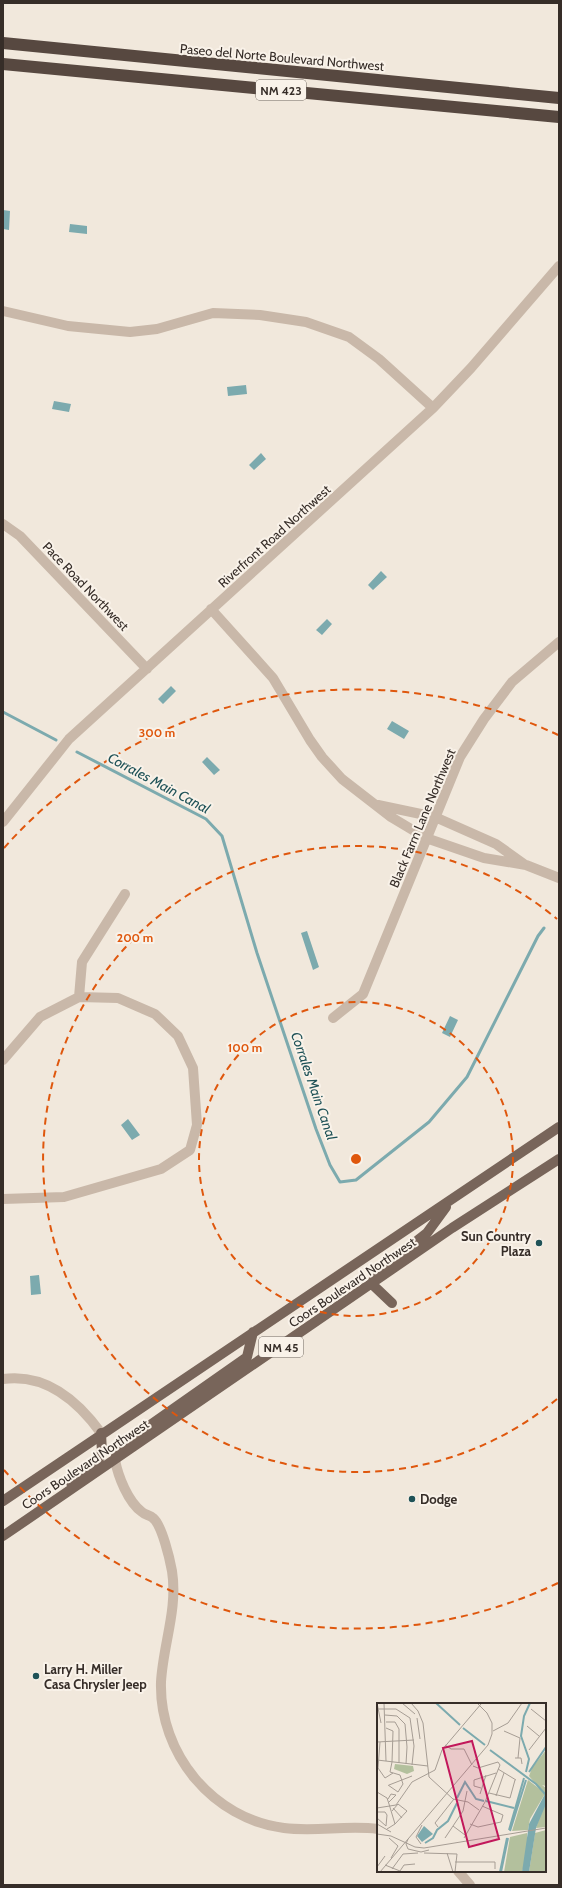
<svg xmlns="http://www.w3.org/2000/svg" width="562" height="1888" font-family="Cabin,sans-serif">
<rect width="100%" height="100%" fill="#f1e8dc"/>
<path fill="#7caaae" d="M 3,210 L 10,211 L 9,230 L 3,229 Z
M 70,224 L 87,226 L 87,234 L 69,232 Z
M 246,385 L 247,394 L 228,396 L 227,387 Z
M 54,401 L 71,404 L 69,412 L 52,409 Z
M 261,453 L 266,459 L 254,470 L 249,465 Z
M 381,571 L 387,577 L 373,590 L 368,585 Z
M 327,619 L 332,624 L 322,635 L 316,630 Z
M 171,686 L 176,691 L 163,704 L 158,699 Z
M 392,721 L 409,731 L 404,739 L 387,729 Z
M 207,757 L 220,770 L 214,775 L 202,762 Z
M 307,931 L 319,967 L 313,970 L 301,933 Z
M 450,1016 L 458,1020 L 450,1037 L 442,1033 Z
M 128,1119 L 140,1135 L 132,1140 L 121,1125 Z
M 39,1275 L 41,1294 L 31,1295 L 30,1276 Z"/>
<g fill="none" stroke-linecap="round" stroke-linejoin="round">
<path stroke="#7caaae" stroke-width="3" d="M 3,712 L 56,740
M 77,752 L 206,819 L 222,836 L 257,953 L 316,1129 L 330,1165 L 340,1182 L 356,1180 L 429,1122 L 467,1077 L 538,936 L 544,928"/>
<path stroke="#c9b8a9" stroke-width="10" d="M 3,311 L 68,326 L 130,332 L 157,329 L 213,313 L 260,315 L 306,322 L 349,337 L 379,359 L 433,408
M 3,524 L 20,536 L 147,669
M 211,609 L 273,678 L 310,740 L 322,757 L 342,779 L 391,817 L 426,838 L 484,858 L 526,865 L 559,878
M 378,805 L 435,817 L 496,844 L 524,864
M 3,822 L 69,739 L 433,408 L 471,368 L 559,266
M 333,1018 L 363,994 L 460,757 L 484,719 L 512,682 L 559,642
M 3,1060 L 40,1017 L 79,997 L 82,962 L 125,894
M 3,1199 L 64,1197 L 161,1169 L 190,1150 L 197,1125 L 193,1068 L 178,1036 L 155,1014 L 118,998 L 79,997
M 3,1379 C 46,1373 78,1401 101,1433
M 115,1460 C 118,1476 128,1502 142,1512 C 145,1515 150,1515 153,1518 C 162,1525 170,1560 172,1571 C 178,1609 163,1645 161,1682 C 159,1754 213,1819 284,1828 C 315,1832 347,1825 378,1829
M 458,1871 L 470,1885"/>
<path stroke="#78655a" stroke-width="10" d="M 392,1303 L 372,1284 L 376,1273 L 427,1233 L 446,1207
M 115,1459 L 119,1448 L 133,1437 L 247,1357 L 253,1332
M 70,1482 L 96,1464 L 102,1453 L 101,1433
M 3,1501 L 559,1127
M 3,1536 L 452,1228 L 559,1159"/>
<path stroke="#574840" stroke-width="12" d="M 3,43 L 559,98
M 3,64 L 559,117"/>
</g>
<g fill="none" stroke="#df570d" stroke-width="2" stroke-dasharray="7 5">
<circle cx="356" cy="1159" r="157"/>
<path d="M557 1399A313 313 0 1 1 557 919"/>
<path d="M558 1583A470 470 0 0 1 4 1470M4 848A470 470 0 0 1 558 735"/>
</g>
<g fill="#1f5257" stroke="#f9f2e9" stroke-width="1.5">
<circle cx="539" cy="1243" r="4"/>
<circle cx="412" cy="1499" r="4"/>
<circle cx="36" cy="1676" r="4"/>
</g>
<g text-anchor="middle" dominant-baseline="central" stroke-width="4" stroke-linejoin="round" paint-order="stroke">
<g fill="#f9f2e9" stroke="#706862" stroke-width="1">
<rect x="256" y="80" width="50" height="20" rx="3"/>
<rect x="259" y="1337" width="44" height="20" rx="3"/>
</g>
<g font-size="12" font-weight="bold" fill="#362d28">
<text x="281" y="90">NM 423</text>
<text x="281" y="1347">NM 45</text>
</g>
<g font-size="13" fill="#362d28" stroke="#f9f2e9">
<text transform="translate(282 57) rotate(5)">Paseo del Norte Boulevard Northwest</text>
<text transform="translate(274 536) rotate(-42)">Riverfront Road Northwest</text>
<text transform="translate(86 586) rotate(46)">Pace Road Northwest</text>
<text transform="translate(422 818) rotate(-67)">Black Farm Lane Northwest</text>
<text transform="translate(352 1282) rotate(-34)">Coors Boulevard Northwest</text>
<text transform="translate(85 1464) rotate(-34)">Coors Boulevard Northwest</text>
</g>
<g font-size="13" font-weight="bold" fill="#362d28" stroke="#f9f2e9" text-anchor="start">
<text x="531" y="1236" text-anchor="end">Sun Country<tspan x="531" dy="15">Plaza</tspan></text>
<text x="420" y="1499">Dodge</text>
<text x="44" y="1669">Larry H. Miller<tspan x="44" dy="15">Casa Chrysler Jeep</tspan></text>
</g>
<g font-size="14" font-style="italic" fill="#1f5257" stroke="#f9f2e9">
<text transform="translate(159 783) rotate(28)">Corrales Main Canal</text>
<text transform="translate(314 1086) rotate(71)">Corrales Main Canal</text>
</g>
</g>
<g transform="translate(377 1703)">
<rect width="169" height="169" fill="#f1e8dc"/>
<path d="M 169,47 L 169,83 L 165,82 L 169,85 L 169,89 L 153,116 L 151,127 L 135,128 L 151,77 L 164,87 L 152,73 L 155,65 ZM 18,61 L 36,63 L 37,68 L 30,71 L 17,66 ZM 169,101 L 169,124 L 159,125 L 164,110 ZM 169,127 L 169,169 L 152,169 L 158,130 ZM 150,130 L 150,151 L 145,169 L 127,169 L 133,134 Z" fill="#b3c09d"/>
<path d="M 169,89 L 169,101 L 159,125 L 152,169 L 145,169 L 152,121 ZM 47,123 L 56,131 L 45,139 L 40,133 Z" fill="#7caaae"/>
<path fill="none" stroke="#7caaae" stroke-width="2" d="M 59,0 L 83,22M 86,25 L 108,42M 113,47 L 159,81 L 169,92M 149,69 L 152,56 L 144,33 L 147,13 L 153,0M 152,69 L 169,44M 80,95 L 88,79 L 99,96 L 107,98M 109,98 L 137,105M 132,127 L 147,75M 133,128 L 149,77M 48,140 L 56,135 L 60,127 L 71,118 L 80,100M 123,169 L 130,135M 124,169 L 131,135"/>
<path fill="none" stroke="#a69d94" stroke-width="1" d="M 0,0 L 4,20M 7,0 L 9,58M 25,0 L 38,11M 34,0 L 41,8 L 46,20 L 52,74 L 76,96 L 91,99M 0,6 L 19,6 L 33,15 L 37,43 L 35,62M 154,6 L 169,18M 8,12 L 20,13 L 28,21 L 30,44 L 29,61M 40,15 L 43,36M 9,19 L 18,19 L 22,26 L 22,60M 150,23 L 162,33M 9,25 L 16,28 L 15,59M 116,28 L 131,20 L 145,0M 127,28 L 143,35 L 141,55M 0,39 L 37,37M 3,39 L 1,65 L 8,75 L 16,70M 68,42 L 74,46 L 87,46 L 95,62M 152,47 L 169,25M 138,55 L 144,55 L 145,61M 0,57 L 51,63M 96,63 L 101,65 L 121,59M 121,66 L 139,77M 11,82 L 21,89 L 26,81 L 23,72 L 13,69 L 15,59M 12,82 L 35,73M 104,85 L 97,83 L 97,77 L 119,70M 0,89 L 10,95 L 12,101M 112,90 L 133,95 L 138,77M 103,91 L 109,72M 119,93 L 127,70M 11,96 L 14,91 L 19,92 L 12,99M 91,99 L 102,107M 105,103 L 126,112M 0,105 L 19,102 L 35,79 L 58,67 L 65,47 L 104,1M 16,105 L 25,115M 15,108 L 21,101 L 30,108 L 18,121M 0,109 L 8,109 L 10,112 L 9,123 L 0,115M 0,121 L 14,129M 93,121 L 101,124 L 124,119 L 126,112M 76,123 L 88,132M 61,124 L 58,120 L 77,96M 10,126 L 18,121 L 12,101M 0,131 L 14,133 L 38,144 L 47,145 L 169,125M 12,135 L 21,143 L 14,155M 68,135 L 86,108 L 90,88M 87,135 L 108,99 L 123,62 L 121,59M 31,136 L 29,141 L 31,146 L 44,149 L 52,147M 44,141 L 39,134 L 45,122M 47,150 L 80,151 L 78,169M 70,150 L 76,169M 78,159 L 118,159 L 118,166M 8,162 L 23,168 L 27,162 L 38,161M 0,164 L 8,153M 15,166 L 26,151 L 41,150M 3,169 L 111,42 L 115,31 L 115,20 L 110,10 L 100,0"/>
<path fill="#c2185b" fill-opacity="0.15" stroke="#c2185b" stroke-width="2" d="M 95,38 L 122,136 L 92,144 L 66,45 Z"/>
<rect width="169" height="169" fill="none" stroke="#362d28" stroke-width="2"/>
</g>
<circle cx="356" cy="1159" r="6" fill="#df570d" stroke="#f9f2e9" stroke-width="2"/>
<g font-size="12" text-anchor="middle" font-weight="bold" fill="#df570d" stroke="#f9f2e9" stroke-width="4" stroke-linejoin="round" paint-order="stroke">
<text x="157" y="737">300 m</text>
<text x="135" y="942">200 m</text>
<text x="245" y="1052">100 m</text>
</g>
<rect width="562" height="1888" fill="none" stroke="#362d28" stroke-width="8"/>
</svg>
